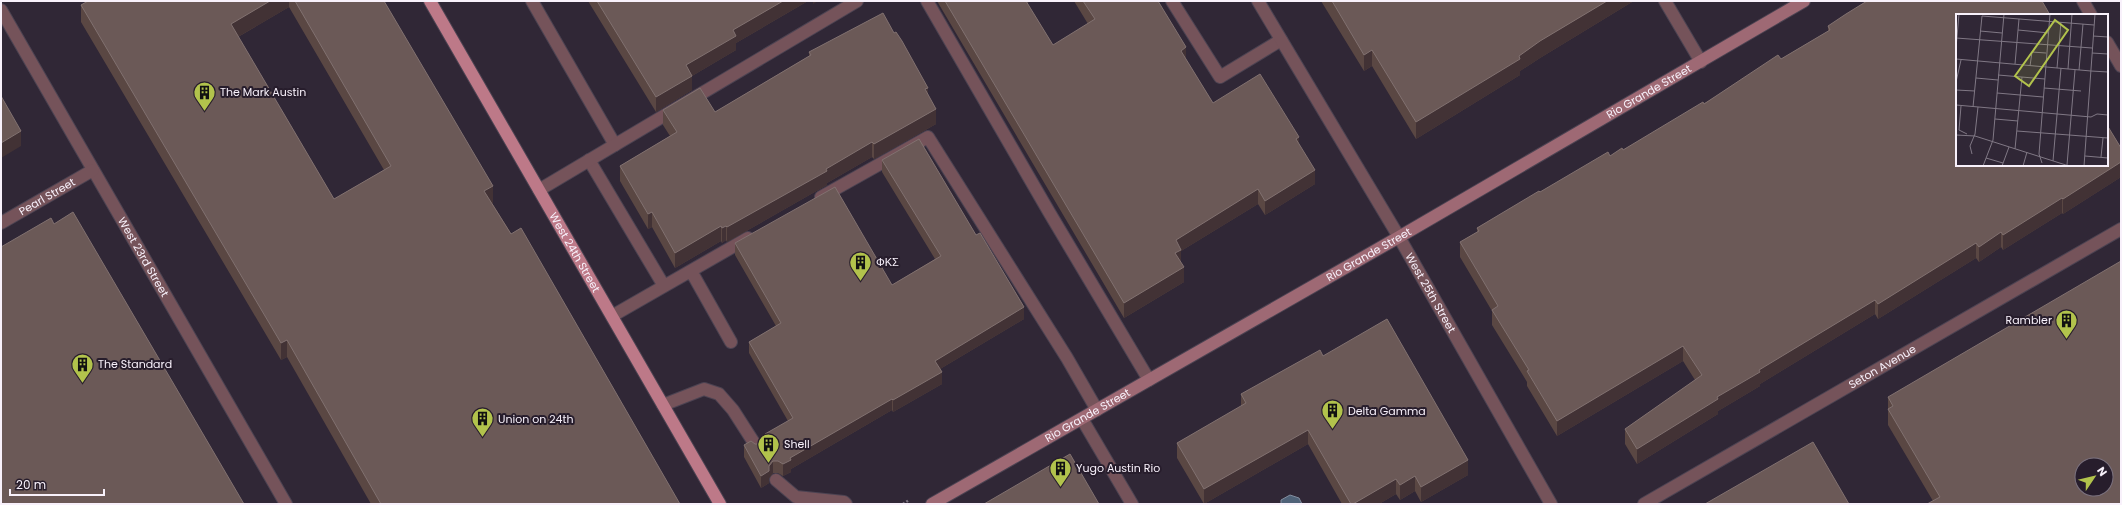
<svg xmlns="http://www.w3.org/2000/svg" width="2122" height="505" font-family="Poppins,sans-serif">
<rect width="100%" height="100%" fill="#302736"/>
<path fill="#4f6278" stroke="#828d9f" d="M 1290,495 L 1299,498 L 1302,504 L 1281,504 L 1281,500 Z"/>
<g fill="none" stroke-linecap="round" stroke-linejoin="round">
<defs>
<path id="lane" d="M 532,1 L 615,145
M 1172,1 L 1220,77 L 1281,40
M 589,160 L 664,286
M 821,197 L 928,137 L 1067,358 L 1097,410
M 691,271 L 731,342
M 612,316 L 748,238
M 663,405 L 704,389 L 719,394 L 733,410 L 758,449
M 776,480 L 796,497 L 844,502 L 846,504"/>
<g id="street">
<path d="M 927,1 L 1049,212 L 1149,380"/>
<path id="s1" d="M 1258,1 L 1399,237 L 1551,504"/>
<path d="M 1665,1 L 1701,62"/>
<path d="M 2083,1 L 2091,15"/>
<path id="s2" d="M 1,10 L 286,504"/>
<path d="M 2107,42 L 2121,66"/>
<path d="M 539,190 L 857,1"/>
<path id="s3" d="M 1,223 L 93,170"/>
<path d="M 1082,419 L 1132,504"/>
<path id="s4" d="M 1644,504 L 2121,229"/>
</g>
<g id="secondary">
<path id="s5" d="M 932,504 L 1399,237 L 1804,1"/>
</g>
<g id="primary">
<path id="s6" d="M 430,1 L 720,504"/>
</g>
</defs>
<use href="#lane" stroke="#4c4352" stroke-width="14"/>
<use href="#street" stroke="#4c4352" stroke-width="14"/>
<use href="#secondary" stroke="#4c4352" stroke-width="14"/>
<use href="#primary" stroke="#4c4352" stroke-width="14"/>
<path stroke="#7d7582" stroke-width="2.5" stroke-dasharray="2 2" stroke-linecap="butt" d="M 903,504 L 909,500"/>
<use href="#lane" stroke="#75535a" stroke-width="12"/>
<use href="#street" stroke="#75535a" stroke-width="12"/>
<use href="#secondary" stroke="#9e6974" stroke-width="12"/>
<use href="#primary" stroke="#bd7988" stroke-width="12"/>
</g>
<path fill="#5a4743" fill-rule="evenodd" d="M 84,1 L 384,1 L 493,203 L 492,203 L 680,504 L 371,504 L 287,357 L 281,360 L 81,22 L 81,5 L 85,3 ZM 289,7 L 384,170 L 334,199 L 238,37 Z
M 588,1 L 808,1 L 736,43 L 736,50 L 692,76 L 692,90 L 656,112 Z
M 937,1 L 1031,1 L 1027,3 L 1053,45 L 1088,24 L 1074,1 L 1158,1 L 1186,60 L 1213,103 L 1299,144 L 1315,184 L 1265,215 L 1258,204 L 1181,251 L 1181,263 L 1184,282 L 1124,318 Z
M 1321,1 L 1632,1 L 1632,2 L 1540,58 L 1520,71 L 1520,75 L 1416,139 L 1372,66 L 1364,71 Z
M 1957,15 L 2121,148 L 2121,177 L 2063,214 L 2062,213 L 2003,250 L 2001,247 L 1979,262 L 1976,258 L 1878,319 L 1875,314 L 1760,384 L 1760,386 L 1718,411 L 1718,414 L 1637,464 L 1625,444 L 1625,429 L 1695,380 L 1683,361 L 1557,436 L 1527,386 L 1527,382 L 1492,325 L 1492,311 L 1460,257 L 1460,242 L 1477,232 L 1477,228 L 1540,192 L 1610,156 L 1623,150 L 1781,59 L 1828,31 L 1828,26 Z
M 809,52 L 928,95 L 936,124 L 874,159 L 872,157 L 827,183 L 827,185 L 727,242 L 726,240 L 722,243 L 721,241 L 675,268 L 652,227 L 648,229 L 620,181 L 620,166 L 670,136 L 663,125 L 663,110 L 715,112 L 809,56 Z
M 882,160 L 1024,319 L 940,369 L 942,384 L 893,412 L 892,410 L 791,469 L 791,472 L 783,476 L 778,473 L 773,473 L 769,478 L 769,483 L 761,488 L 744,457 L 744,445 L 762,444 L 788,421 L 749,353 L 749,342 L 776,326 L 735,255 L 735,243 L 892,285 L 935,259 L 882,172 Z
M 1323,356 L 1468,475 L 1421,502 L 1415,491 L 1400,500 L 1396,494 L 1379,504 L 1342,504 L 1308,444 L 1204,504 L 1177,458 L 1177,443 L 1241,407 L 1241,394 Z
M 1888,397 L 2121,504 L 1933,501 L 1888,425 Z"/>
<path fill="#423235" d="M 270,1 L 289,1 L 289,7 L 231,41 L 231,24 Z
M 783,1 L 808,1 L 736,43 L 736,50 L 692,76 L 692,90 L 656,112 L 656,97 L 686,65 L 733,30 Z
M 813,1 L 818,1 L 813,4 Z
M 1607,1 L 1632,1 L 1632,2 L 1540,58 L 1520,71 L 1520,75 L 1416,139 L 1416,122 L 1519,56 L 1540,41 Z
M 1186,47 L 1186,62 L 1181,51 Z
M 1372,50 L 1372,66 L 1364,71 L 1364,55 Z
M 928,88 L 928,102 L 925,89 Z
M 936,109 L 936,124 L 874,159 L 874,144 Z
M 21,131 L 21,146 L 1,158 L 1,143 Z
M 1299,137 L 1299,151 L 1296,139 Z
M 872,142 L 872,157 L 827,183 L 827,185 L 727,242 L 727,227 Z
M 2121,162 L 2121,177 L 2063,214 L 2063,199 Z
M 1315,170 L 1315,184 L 1265,215 L 1265,201 Z
M 493,186 L 493,203 L 484,208 L 484,191 Z
M 1258,189 L 1258,204 L 1181,251 L 1181,264 L 1175,268 L 1176,240 Z
M 2062,198 L 2062,213 L 2003,250 L 2003,235 Z
M 652,212 L 652,227 L 648,229 L 648,214 Z
M 721,226 L 721,241 L 675,268 L 675,253 Z
M 726,226 L 726,240 L 722,243 L 722,228 Z
M 2001,232 L 2001,247 L 1979,262 L 1979,247 Z
M 1976,243 L 1976,258 L 1878,319 L 1878,304 Z
M 1184,267 L 1184,282 L 1124,318 L 1124,303 Z
M 1875,300 L 1875,314 L 1760,384 L 1760,386 L 1718,411 L 1718,414 L 1637,464 L 1637,449 L 1759,370 Z
M 1024,307 L 1024,319 L 935,372 L 935,361 Z
M 287,340 L 287,357 L 281,360 L 281,343 Z
M 1683,346 L 1683,361 L 1557,436 L 1557,421 Z
M 942,372 L 942,384 L 893,412 L 893,400 Z
M 892,399 L 892,410 L 791,469 L 791,472 L 783,476 L 783,464 L 790,458 Z
M 1308,430 L 1308,444 L 1204,504 L 1204,489 Z
M 1468,460 L 1468,475 L 1421,502 L 1421,487 Z
M 773,461 L 773,473 L 769,478 L 769,483 L 761,488 L 761,476 Z
M 1415,476 L 1415,491 L 1400,500 L 1400,485 Z
M 1396,479 L 1396,494 L 1379,504 L 1353,504 Z"/>
<path fill="#6b5957" stroke="#817170" fill-rule="evenodd" d="M 88,1 L 270,1 L 231,24 L 334,199 L 391,166 L 295,1 L 384,1 L 493,186 L 484,191 L 511,234 L 521,228 L 680,504 L 381,504 L 287,340 L 281,343 L 81,5 Z
M 597,1 L 783,1 L 733,30 L 736,36 L 686,65 L 692,76 L 656,97 Z
M 945,1 L 1026,1 L 1053,45 L 1095,19 L 1083,1 L 1158,1 L 1186,47 L 1181,51 L 1213,103 L 1260,74 L 1299,137 L 1296,139 L 1315,170 L 1265,201 L 1258,189 L 1176,240 L 1181,250 L 1175,253 L 1184,267 L 1124,303 Z
M 1332,1 L 1607,1 L 1540,41 L 1519,56 L 1520,59 L 1416,122 L 1372,50 L 1364,55 Z
M 1867,1 L 2042,1 L 2050,15 L 1957,15 L 1957,165 L 2107,165 L 2107,125 L 2121,148 L 2121,162 L 2063,199 L 2062,198 L 2003,235 L 2001,232 L 1979,247 L 1976,243 L 1878,304 L 1875,300 L 1759,370 L 1760,372 L 1717,397 L 1718,399 L 1637,449 L 1625,429 L 1702,375 L 1683,346 L 1557,421 L 1527,371 L 1529,370 L 1492,310 L 1498,306 L 1460,242 L 1479,231 L 1477,228 L 1539,191 L 1540,192 L 1608,152 L 1610,156 L 1622,148 L 1623,150 L 1703,102 L 1704,104 L 1778,55 L 1781,59 L 1830,30 L 1828,26 L 1846,14 Z
M 883,13 L 894,33 L 896,32 L 902,41 L 928,88 L 925,89 L 936,109 L 874,144 L 872,142 L 826,169 L 827,171 L 727,227 L 726,226 L 722,228 L 721,226 L 675,253 L 652,212 L 648,214 L 620,166 L 677,132 L 663,110 L 700,88 L 715,112 L 811,55 L 809,52 Z
M 1,96 L 21,131 L 1,143 Z
M 919,139 L 976,235 L 980,233 L 1024,307 L 935,361 L 942,372 L 893,400 L 892,399 L 790,458 L 791,460 L 783,464 L 778,461 L 773,461 L 769,466 L 769,471 L 761,476 L 744,445 L 751,441 L 755,444 L 762,444 L 765,440 L 765,434 L 793,418 L 749,342 L 781,323 L 735,243 L 835,187 L 892,285 L 941,256 L 882,160 Z
M 73,212 L 244,504 L 1,504 L 1,247 L 51,218 L 54,224 Z
M 2121,261 L 2121,504 L 1927,504 L 1940,497 L 1888,409 L 1893,406 L 1888,397 ZM 2082,465 L 2106,465 L 2106,489 L 2082,489 Z
M 1387,319 L 1468,460 L 1421,487 L 1415,476 L 1400,485 L 1396,479 L 1353,504 L 1351,504 L 1308,430 L 1204,489 L 1177,443 L 1246,403 L 1241,394 L 1320,350 L 1323,356 Z
M 1813,442 L 1849,504 L 1705,504 Z
M 1070,454 L 1099,504 L 984,504 Z"/>
<defs>
<symbol id="building-pin" viewBox="-11 -11 22 30"><path d="M0 17L-7.5 6A9.5 9.5 0 1 1 7.5 6Z" fill="#b2c34c" stroke="#271d2c"/><path d="M-4-6H4V6H1V3H-1V6H-4ZM-2.5-4.3h1.7v1.8h-1.7ZM.8-4.3h1.7v1.8H.8ZM-2.5-1h1.7V.8h-1.7ZM.8-1h1.7V.8H.8Z" fill="#111"/></symbol>
</defs>
<g fill-rule="evenodd">
<use href="#building-pin" x="192" y="80" width="25" height="34"/>
<use href="#building-pin" x="848" y="250" width="25" height="34"/>
<use href="#building-pin" x="2054" y="308" width="25" height="34"/>
<use href="#building-pin" x="70" y="352" width="25" height="34"/>
<use href="#building-pin" x="1320" y="398" width="25" height="34"/>
<use href="#building-pin" x="470" y="406" width="25" height="34"/>
<use href="#building-pin" x="756" y="432" width="25" height="34"/>
<use href="#building-pin" x="1048" y="456" width="25" height="34"/>
</g>
<g text-anchor="middle" dominant-baseline="central" stroke-width="4" stroke-linejoin="round" paint-order="stroke">
<g font-size="11" fill="#f8f1fb" stroke="#271d2c" text-anchor="start">
<text x="220" y="92">The Mark Austin</text>
<text x="876" y="262">ΦΚΣ</text>
<text x="2052" y="320" text-anchor="end">Rambler</text>
<text x="98" y="364">The Standard</text>
<text x="1348" y="411">Delta Gamma</text>
<text x="498" y="419">Union on 24th</text>
<text x="784" y="444">Shell</text>
<text x="1076" y="468">Yugo Austin Rio</text>
</g>
<g font-size="11" fill="#f8f1fb" stroke="#271d2c">
<text stroke="none"><textPath href="#s5" startOffset="827">Rio Grande Street</textPath></text>
<text stroke="none"><textPath href="#s3" startOffset="53">Pearl Street</textPath></text>
<text stroke="none"><textPath href="#s6" startOffset="290">West 24th Street</textPath></text>
<text stroke="none"><textPath href="#s5" startOffset="503">Rio Grande Street</textPath></text>
<text stroke="none"><textPath href="#s2" startOffset="285">West 23rd Street</textPath></text>
<text stroke="none"><textPath href="#s1" startOffset="339">West 25th Street</textPath></text>
<text stroke="none"><textPath href="#s4" startOffset="275">Seton Avenue</textPath></text>
<text stroke="none"><textPath href="#s5" startOffset="179">Rio Grande Street</textPath></text>
</g>
</g>
<g transform="translate(1956 14)">
<rect width="152" height="152" fill="#302736"/>
<path fill="none" stroke="#807885" stroke-width="1" d="M 62,16 L 93,19M 24,17 L 46,19M 137,22 L 152,23M 0,24 L 136,34M 0,34 L 3,0M 136,39 L 152,40M 0,45 L 135,57M 152,48 L 152,64M 59,50 L 63,5M 74,52 L 76,38 L 90,39M 101,54 L 105,8M 112,55 L 116,0M 123,56 L 127,10M 135,57 L 152,58M 42,61 L 89,65M 20,64 L 42,66M 0,68 L 5,46M 88,74 L 125,77M 0,76 L 19,77M 41,79 L 87,83M 0,91 L 135,103 L 141,100 L 152,101M 5,92 L 3,116 L 11,120M 17,93 L 26,2 L 138,11M 39,105 L 62,107M 61,117 L 152,124M 0,121 L 19,122 L 113,152M 59,135 L 66,63M 16,140 L 14,132 L 19,120 L 22,93M 129,142 L 152,144M 145,143 L 147,124M 30,144 L 47,149M 97,147 L 105,54M 86,149 L 83,140 L 94,0M 111,151 L 119,56M 27,152 L 37,126 L 48,0M 46,152 L 53,133M 67,152 L 71,138M 128,152 L 139,0"/>
<path fill="#b2c34c" fill-opacity="0.15" stroke="#b2c34c" stroke-width="2" d="M 99,6 L 112,16 L 73,72 L 59,62 Z"/>
<rect width="152" height="152" fill="none" stroke="#f8f1fb" stroke-width="2"/>
</g>
<rect width="2122" height="505" fill="none" stroke="#f8f1fb" stroke-width="4"/>
<g transform="translate(2094 477) rotate(55)"><circle r="19" fill="#271d2c" stroke="#7b727f"/>
<path d="M0-3L7 15L0 10L-7 15Z" fill="#b2c34c"/>
<text y="-6" font-size="11" font-weight="bold" text-anchor="middle" fill="#f8f1fb">N</text>
</g>
<path d="M10 489v6h94v-6" fill="none" stroke="#f8f1fb" stroke-width="2"/>
<text x="16" y="489" font-size="12" fill="#f8f1fb" stroke="#271d2c" stroke-width="3" paint-order="stroke">20 m</text>
</svg>
